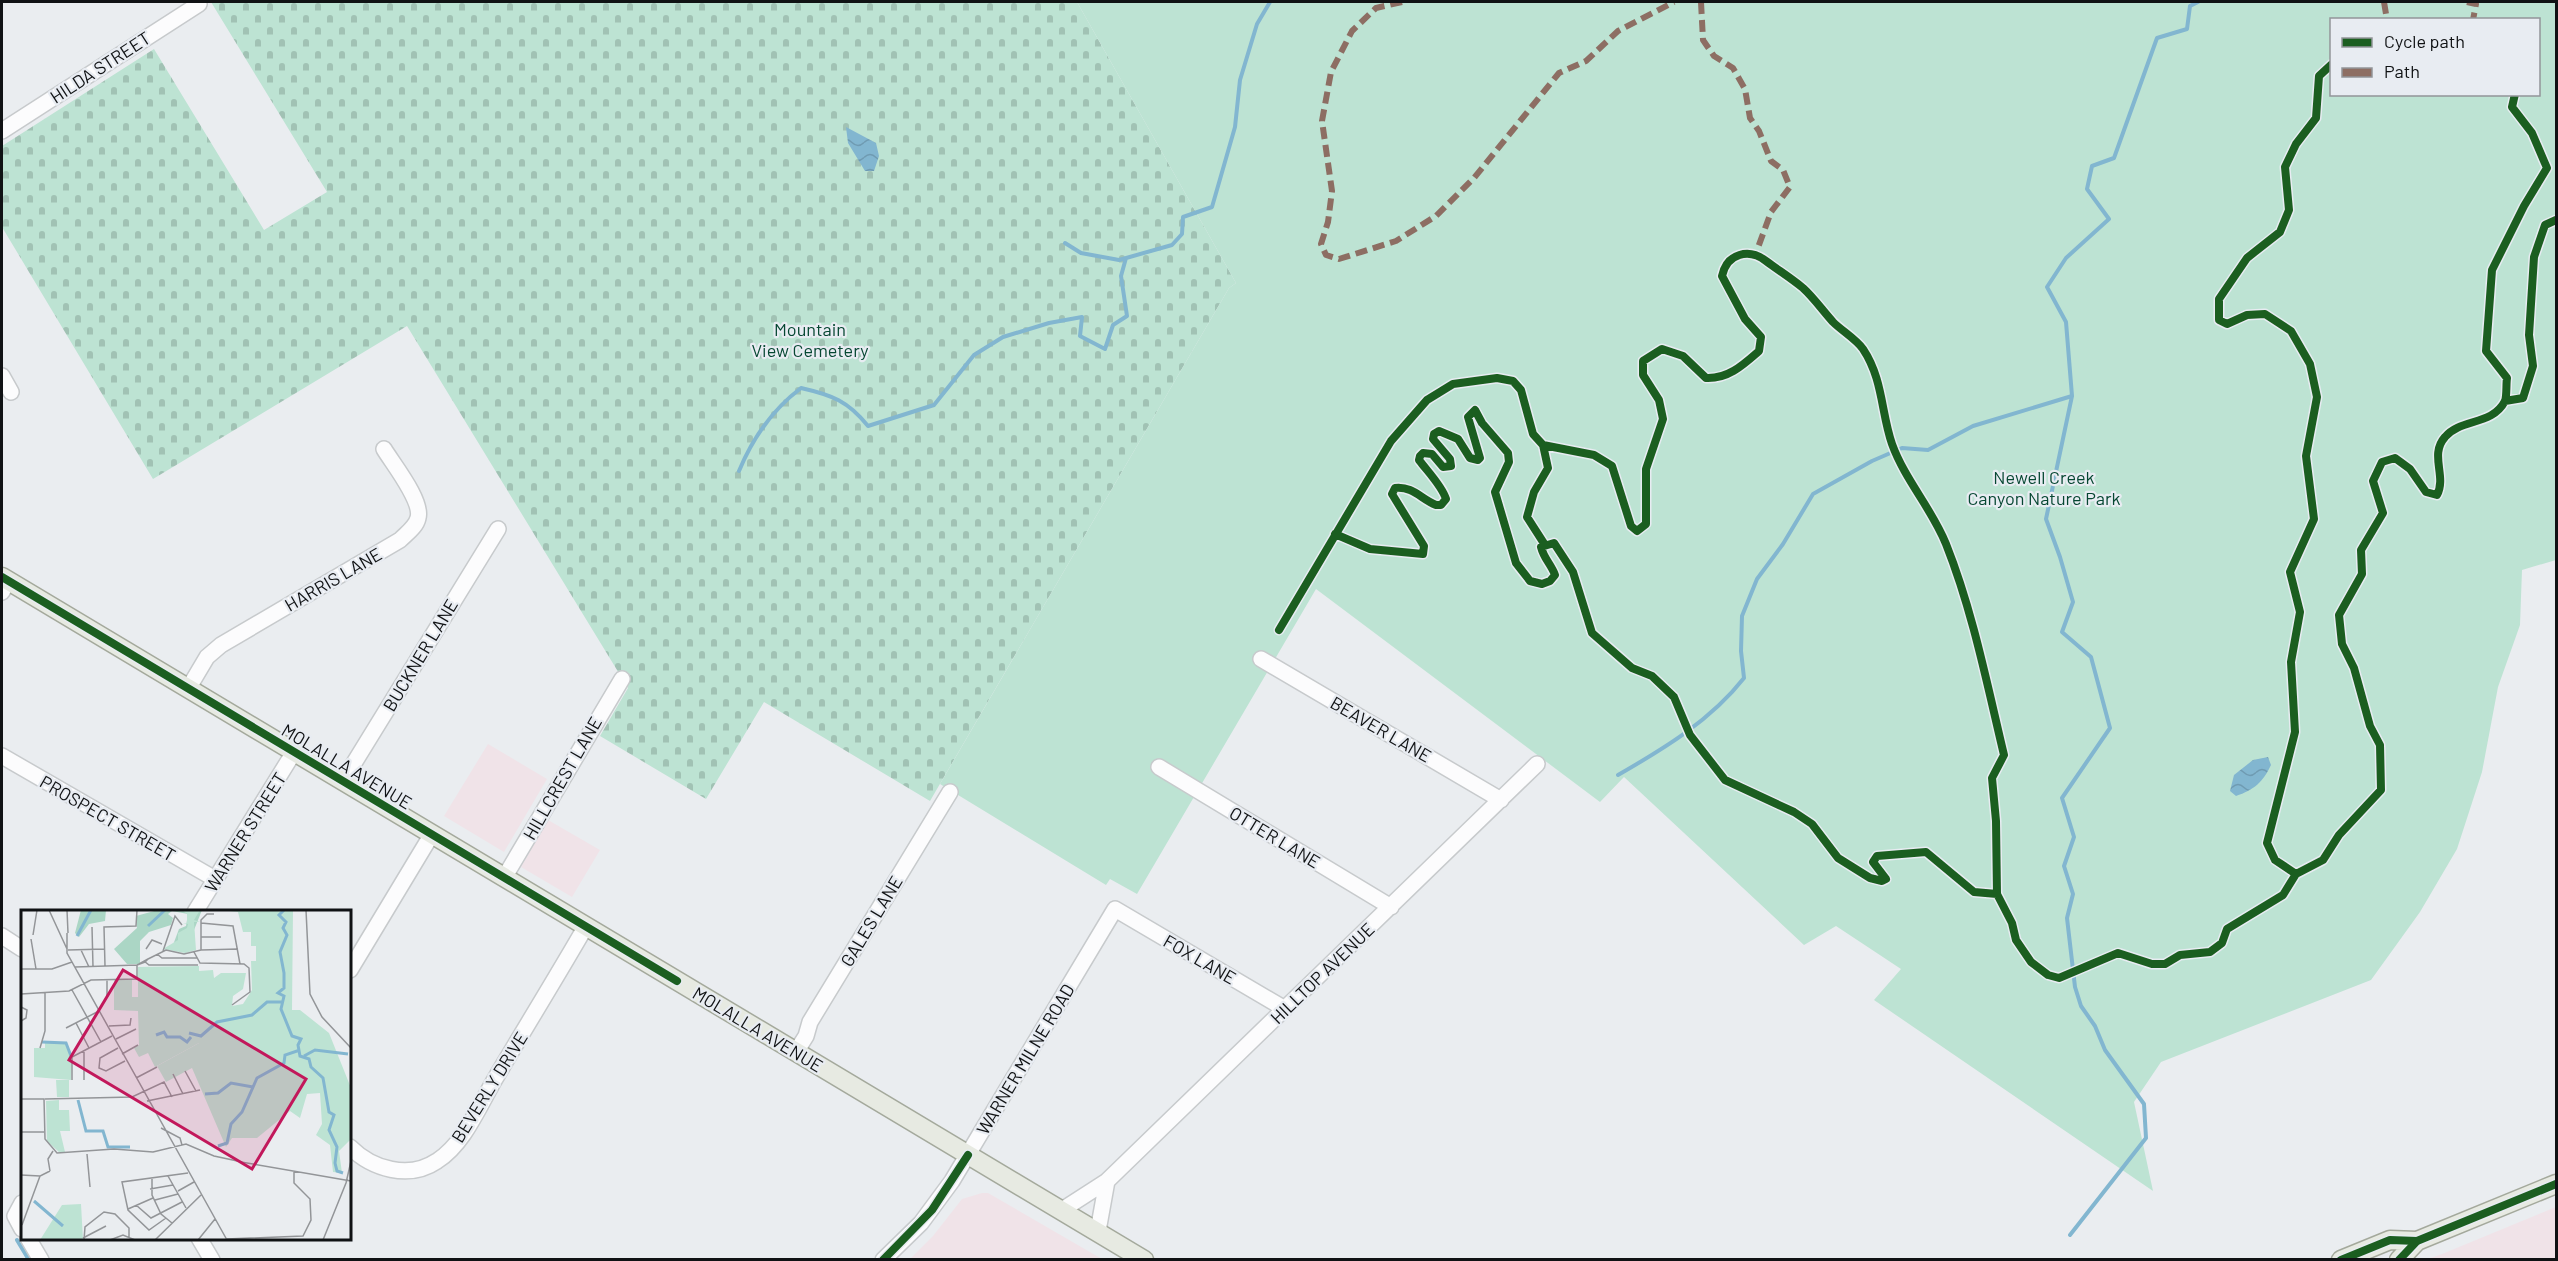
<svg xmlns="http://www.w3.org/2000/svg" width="2558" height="1261" font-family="Barlow,sans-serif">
<defs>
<pattern id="cemetery-stones" width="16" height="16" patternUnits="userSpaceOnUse" patternTransform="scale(1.5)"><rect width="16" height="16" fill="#bde3d3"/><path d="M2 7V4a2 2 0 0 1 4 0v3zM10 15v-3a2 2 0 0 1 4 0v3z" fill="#a1c2b4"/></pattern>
<pattern id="water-waves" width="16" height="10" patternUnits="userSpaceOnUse" patternTransform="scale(1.5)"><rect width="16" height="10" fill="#82b6d0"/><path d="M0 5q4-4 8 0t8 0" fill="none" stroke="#6f9bb2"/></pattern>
</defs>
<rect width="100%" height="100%" fill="#eaedf0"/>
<path fill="#f0e3e8" d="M 488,744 L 547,779 L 504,852 L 444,816 Z
M 548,820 L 600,850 L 572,897 L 521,867 Z
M 982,1193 L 988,1193 L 1102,1259 L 910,1259 L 933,1236 L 962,1199 Z
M 2556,1207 L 2556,1259 L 2428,1259 L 2442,1254 Z"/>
<path fill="url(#cemetery-stones)" d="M 211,2 L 1077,2 L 1236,283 L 1229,288 L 930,801 L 764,702 L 706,799 L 600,736 L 628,688 L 407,326 L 153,479 L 2,227 L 2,146 L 154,49 L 264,230 L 327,192 Z"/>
<path fill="#bde3d3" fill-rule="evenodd" d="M 1077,2 L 2556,2 L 2556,560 L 2522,570 L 2520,625 L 2498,687 L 2482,772 L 2457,849 L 2420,912 L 2371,980 L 2161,1062 L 2134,1102 L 2153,1191 L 1874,1000 L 1901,969 L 1836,926 L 1804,945 L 1624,777 L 1600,802 L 1316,589 L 1137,894 L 1110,879 L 1106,885 L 940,784 L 1229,288 L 1236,283 ZM 2332,20 L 2538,20 L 2538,94 L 2332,94 Z"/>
<path fill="url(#water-waves)" d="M 846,127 L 876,143 L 879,156 L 874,171 L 865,171 L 848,143 Z
M 2268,757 L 2271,765 C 2263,782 2254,790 2236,796 L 2230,791 L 2234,775 L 2253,760 Z"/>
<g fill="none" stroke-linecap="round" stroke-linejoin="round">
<path stroke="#82b6d0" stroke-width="4" d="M 1065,243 L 1081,253 L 1119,260 L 1172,245 L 1182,234 L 1183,217 L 1212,207 L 1235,127 L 1240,80 L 1257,24 L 1270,2
M 739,471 C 753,437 772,410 801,388 C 832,395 848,401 868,426 L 934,405 L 974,355 L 1003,337 L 1049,323 L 1082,317 L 1080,336 L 1105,349 L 1113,325 L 1127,316 L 1121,276 L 1126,258
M 1618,775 C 1665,748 1711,720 1744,678 L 1741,651 L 1742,616 L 1757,579 L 1783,544 L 1813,494 L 1872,461 L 1902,448 L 1928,450 L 1973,426 L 2072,396
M 2070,1235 L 2146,1138 L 2144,1104 L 2105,1050 L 2095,1026 L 2081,1006 L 2075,987 L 2067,918 L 2073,894 L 2064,866 L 2074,837 L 2062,798 L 2110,728 L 2091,657 L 2062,632 L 2073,602 L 2060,557 L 2046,519 L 2072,396 L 2066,322 L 2047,287 L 2066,258 L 2109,219 L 2087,189 L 2092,166 L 2114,158 L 2157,38 L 2187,29 L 2190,6 L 2198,2
M 17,1240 L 29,1260"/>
<defs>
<path id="minor" d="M 2,131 L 199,4 L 197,2
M 2,376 L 11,392
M 2,592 L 8,581
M 1261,659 L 1501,800
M 188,689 L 207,657 L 221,645 L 400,540 C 407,533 416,527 418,518 C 423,501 393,464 384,449
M 2,756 L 215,879
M 1159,767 L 1391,907
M 343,781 L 498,529
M 504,878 L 622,679
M 195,912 L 294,752
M 2,936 L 22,949
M 350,970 L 432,834
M 796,1052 L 806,1036 L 810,1022 L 950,792
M 350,1147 C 372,1169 409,1180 437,1161 C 464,1144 479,1106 495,1079 C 525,1028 556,978 586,926
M 22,1203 L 15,1216 L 22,1229
M 1062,1210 L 1107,1181 L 1537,764
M 1098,1231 L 1107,1181
M 28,1238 L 41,1260
M 199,1238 L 212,1260
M 883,1260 L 921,1223 L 952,1181 L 1115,909 L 1285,1009"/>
<path id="major" d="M 2,577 L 1144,1260
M 2341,1260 L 2390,1240 L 2417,1241
M 2399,1260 L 2417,1241 L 2556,1184"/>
</defs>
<use href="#minor" stroke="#c7cacc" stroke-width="18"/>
<use href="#major" stroke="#a4a99c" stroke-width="21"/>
<use href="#minor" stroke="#fcfcfd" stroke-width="15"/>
<use href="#major" stroke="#e7eae2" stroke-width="18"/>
<path stroke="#8d6e63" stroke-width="6" stroke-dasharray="12 6" stroke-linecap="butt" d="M 1402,2 L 1376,8 L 1352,31 L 1331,72 L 1322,121 L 1332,191 L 1328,222 L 1321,244 L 1326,255 L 1339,259 L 1396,241 L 1436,216 L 1474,178 L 1559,73 L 1586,61 L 1618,31 L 1674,2
M 1701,2 L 1703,40 L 1714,56 L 1733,68 L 1745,89 L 1750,118 L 1759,131 L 1771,161 L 1783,170 L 1790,187 L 1771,212 L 1756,253
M 2384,2 L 2387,20
M 2467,2 L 2476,4 L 2473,20"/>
<defs>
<path id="cycleway" d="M 2505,401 L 2523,398 L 2533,366 L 2529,335 L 2534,257 L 2545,225 L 2556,220
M 1543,445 L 1548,468 L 1534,492 L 1527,517 L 1545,545
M 1335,534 L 1370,549 L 1423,554 L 1424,546 L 1392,494 L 1395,488 C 1413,486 1421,499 1436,505 L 1441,505 L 1446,499 C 1442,486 1428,472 1419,460 L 1420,456 L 1423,453 L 1432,454 L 1443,467 L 1451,466 L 1450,459 L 1433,439 L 1434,434 L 1439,431 L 1458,439 L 1470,458 L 1478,460 L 1480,458 L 1468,417 L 1475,410 L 1482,423 L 1508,453 L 1509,462 L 1495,492 L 1516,563 L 1530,581 L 1542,584 L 1550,581 L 1555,575 C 1551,564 1544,559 1541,547 L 1554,543 L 1573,572 L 1592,633 L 1632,668 L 1652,676 L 1674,697 L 1690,735 L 1725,780 L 1794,812 L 1812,824 L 1838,858 L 1870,878 L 1882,881 L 1886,879 L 1873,862 L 1877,856 L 1926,852 L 1974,892 L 1997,894
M 2,577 L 677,981
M 1279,630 L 1391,441 L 1427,400 L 1453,384 L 1497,378 L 1513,381 L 1521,390 L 1533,434 L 1543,445 L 1594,455 L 1612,466 L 1631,526 L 1637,531 L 1646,524 L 1646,469 L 1663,419 L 1659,400 L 1643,375 L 1643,361 L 1662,349 L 1683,356 L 1706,378 C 1728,379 1743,365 1759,351 L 1761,337 L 1745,319 L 1722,276 C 1727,253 1749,248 1766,261 C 1778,270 1791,278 1803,288 C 1814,298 1823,311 1833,322 C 1842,331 1856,339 1863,349 C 1883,379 1881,412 1892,444 C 1905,480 1932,509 1946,544 C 1973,612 1987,684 2004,755 L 1992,778 L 1996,821 L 1997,894 L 2012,923 L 2016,940 L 2031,962 L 2048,975 L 2059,978 L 2118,953 L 2152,964 L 2165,964 L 2180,955 L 2210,952 L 2222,943 L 2227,929 L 2283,895 L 2296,874 L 2275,860 L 2267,843 L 2295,732 L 2291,662 L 2300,612 L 2290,572 L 2314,519 L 2306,456 L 2317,397 L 2310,364 L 2291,331 L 2265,314 L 2247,315 L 2227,324 L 2219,320 L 2219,299 L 2247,258 L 2280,232 L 2289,210 L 2285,167 L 2296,144 L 2316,118 L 2319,76 L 2332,64
M 2296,874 L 2323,860 L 2339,835 L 2381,790 L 2380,745 L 2370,726 L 2354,668 L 2342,644 L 2339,615 L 2362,574 L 2361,550 L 2383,513 L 2373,481 L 2382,462 L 2395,458 L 2410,469 L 2426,492 L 2437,495 C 2447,476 2429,455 2445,437 C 2461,418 2492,426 2505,401 C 2507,396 2506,384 2507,378 L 2486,351 L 2492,270 L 2524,206 L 2547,168 L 2532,133 L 2512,107 L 2515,94
M 883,1260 L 932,1210 L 968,1155
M 2341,1260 L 2390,1240 L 2417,1241
M 2399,1260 L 2417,1241 L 2556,1184"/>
</defs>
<use href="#cycleway" stroke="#e8ecf2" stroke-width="11"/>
<use href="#cycleway" stroke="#1b5e20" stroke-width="8"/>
</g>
<g text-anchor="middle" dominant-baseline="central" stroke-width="4.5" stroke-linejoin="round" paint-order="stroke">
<g font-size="18" fill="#101214" stroke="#e8ecf2">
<text transform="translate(100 67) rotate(-33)">HILDA STREET</text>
<text transform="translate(333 579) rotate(-30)">HARRIS LANE</text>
<text transform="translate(420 655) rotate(-59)">BUCKNER LANE</text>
<text transform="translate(1381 729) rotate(30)">BEAVER LANE</text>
<text transform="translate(347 766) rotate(31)">MOLALLA AVENUE</text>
<text transform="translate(562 778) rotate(-60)">HILLCREST LANE</text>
<text transform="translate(108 818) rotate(30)">PROSPECT STREET</text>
<text transform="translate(245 832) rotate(-58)">WARNER STREET</text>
<text transform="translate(1275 837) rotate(31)">OTTER LANE</text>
<text transform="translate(871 921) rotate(-59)">GALES LANE</text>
<text transform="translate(1200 959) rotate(30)">FOX LANE</text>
<text transform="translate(1322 973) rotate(-44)">HILLTOP AVENUE</text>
<text transform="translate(758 1029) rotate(31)">MOLALLA AVENUE</text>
<text transform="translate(1025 1059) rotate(-59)">WARNER MILNE ROAD</text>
<text transform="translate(489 1087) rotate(-58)">BEVERLY DRIVE</text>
</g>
<g font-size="18" fill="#064732" stroke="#e8ecf2">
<text x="810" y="329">Mountain<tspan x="810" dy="21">View Cemetery</tspan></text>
<text x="2044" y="477">Newell Creek<tspan x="2044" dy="21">Canyon Nature Park</tspan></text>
</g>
</g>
<g transform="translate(21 910)">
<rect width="330" height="330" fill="#eaedf0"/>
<path d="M 35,170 L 48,170 L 48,187 L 36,187 ZM 38,190 L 38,200 L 48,200 L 49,221 L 39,221 L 44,242 L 38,242 L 26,231 L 25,191 Z" fill="#bde3d3"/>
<path d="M 60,0 L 85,0 L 84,11 L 68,14 L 58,27 L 54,23 ZM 137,0 L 181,0 L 173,20 L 174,37 L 152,35 L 158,19 L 165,16 L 167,4 L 151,1 L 147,4 L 152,8 L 150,15 L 128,22 L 119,31 L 119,54 L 106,54 L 93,39 L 116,18 L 115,6 Z" fill="#abd6c5"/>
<path d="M 178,56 L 178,133 L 134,157 L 127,143 L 118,147 L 113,138 L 118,135 L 117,101 L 93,100 L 93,70 L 111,70 L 111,87 L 117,87 L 117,57 ZM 24,133 L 45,133 L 51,146 L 50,170 L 13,167 L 13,138 L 24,138 Z" fill="#bde3d3"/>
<path d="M 161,0 L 179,0 L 173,10 L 179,12 L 173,12 L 175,40 L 164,43 L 142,39 L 157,30 L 157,23 L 166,18 L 167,14 L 162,13 L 166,13 L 166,4 ZM 200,0 L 272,0 L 271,100 L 279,100 L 308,123 L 330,178 L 330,229 L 318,241 L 321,263 L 312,262 L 309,235 L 295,225 L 301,214 L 299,183 L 286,184 L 279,208 L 269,201 L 236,228 L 211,228 L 205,237 L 171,158 L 145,172 L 136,156 L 178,133 L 178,61 L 192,60 L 193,68 L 200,63 L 225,63 L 222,79 L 212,86 L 211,96 L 222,94 L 231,80 L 230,51 L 235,51 L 235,36 L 230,36 L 230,22 L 222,22 L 217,2 ZM 60,294 L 62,330 L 19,330 L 41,295 Z" fill="#bde3d3"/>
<path fill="none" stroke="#82b6d0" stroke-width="3" d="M 263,0 L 258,5 L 265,12 L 262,18 L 266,25 L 259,42 L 263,63 L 263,78 L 257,83 L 263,86 L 260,99 L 271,126 L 280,129 L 277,135 L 279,146 L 288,149 L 290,157 L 302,168 L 308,202 L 313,205 L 308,220 L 316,237 L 314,253 L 316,261 L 322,263M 127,16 L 144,0M 56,26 L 70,0M 168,123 L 180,126 L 196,112 L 231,105 L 246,92 L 261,92M 135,125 L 143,122 L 146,127 L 159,127 L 166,132 L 170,127M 21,132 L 45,133 L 50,146M 283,146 L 294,140 L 327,144M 184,184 L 197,183 L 210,173 L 232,177M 57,190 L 65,221 L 82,221 L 87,237 L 109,237M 197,236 L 206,233 L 210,214 L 221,202 L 236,168 L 263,153 L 264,145 L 279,140M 13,291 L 42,316"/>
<path fill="none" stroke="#939598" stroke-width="1.5" d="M 28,0 L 46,39M 46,0 L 47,23M 285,0 L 289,84 L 301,107 L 330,138M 180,13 L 212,16 L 219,54M 71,17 L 72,57M 46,23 L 46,43 L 206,330M 12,25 L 16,0M 180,27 L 200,27M 10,29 L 15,59M 125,39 L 131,30 L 141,34M 47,40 L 84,39M 60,40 L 68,57M 180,40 L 180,10 L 186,4 L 193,4M 142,41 L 154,6 L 161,15M 173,42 L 179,53 L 223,54 L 228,58 L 229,82 L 211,95M 136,44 L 141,48 L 176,48M 127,49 L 145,40 L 163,44 L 180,40 L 217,39M 127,49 L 124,52 L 116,55 L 118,54 ZM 123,51 L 128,55 L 177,55M 84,56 L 83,17 L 115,16 L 116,0M 0,59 L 31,59 L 51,52M 86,69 L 86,88M 51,80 L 80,132M 0,84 L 48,81 L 70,70 L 116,69 L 116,55 L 54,57M 0,97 L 6,100 L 5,108 L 0,111M 55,113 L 68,138M 88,116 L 109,115 L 110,108M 45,118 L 78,101M 95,129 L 115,119M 19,138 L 24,121 L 24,83M 97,138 L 79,148 L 78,158 L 85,161 L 104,151M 63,140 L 63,170M 101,144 L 117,135M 164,161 L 175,181M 152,164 L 162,184M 115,168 L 136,157M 51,170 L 51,147 L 91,126M 0,189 L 23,189 L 24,229 L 36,243 L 93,239 L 132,242 L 165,234 L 193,246 L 221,252M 24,189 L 111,187 L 143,172 L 151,187M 126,191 L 179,180M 140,218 L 159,228 L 161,235M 0,222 L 23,222M 66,244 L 69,277M 220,252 L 330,271M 29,261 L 27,249 L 32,241M 0,265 L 19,266M 147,266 L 165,298M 131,269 L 131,285 L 140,304 L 151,313M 325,273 L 330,251M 129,279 L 152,275M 157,281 L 173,272M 134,290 L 157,284M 115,295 L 130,308 L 161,292M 107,299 L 132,288M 145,308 L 128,320 L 107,300 L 101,272 L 167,263M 1,315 L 19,266 L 29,261M 62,328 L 85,316M 206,329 L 282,326 L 290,310 L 289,289 L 273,273 L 273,261M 63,330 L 64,317 L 83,302 L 94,304 L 108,318 L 108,327M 89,330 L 102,325 L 114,330M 134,330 L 180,285M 177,330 L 194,309M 302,330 L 325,273"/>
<path fill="#c2185b" fill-opacity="0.15" stroke="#c2185b" stroke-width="3" d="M 102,60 L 285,169 L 231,259 L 48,150 Z"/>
<rect width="330" height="330" fill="none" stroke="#101214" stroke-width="3"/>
</g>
<rect width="2558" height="1261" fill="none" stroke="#101214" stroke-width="6"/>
<rect x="2330" y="18" width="210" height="78" fill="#e8ecf2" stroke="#929599" stroke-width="1.5"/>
<rect x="2342" y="38" width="30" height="9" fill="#1b5e20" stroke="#929599" stroke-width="1.5"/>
<text x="2384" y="48" font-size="18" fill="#101214">Cycle path</text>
<rect x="2342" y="68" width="30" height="9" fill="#8d6e63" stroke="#929599" stroke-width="1.5"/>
<text x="2384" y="78" font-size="18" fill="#101214">Path</text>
</svg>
